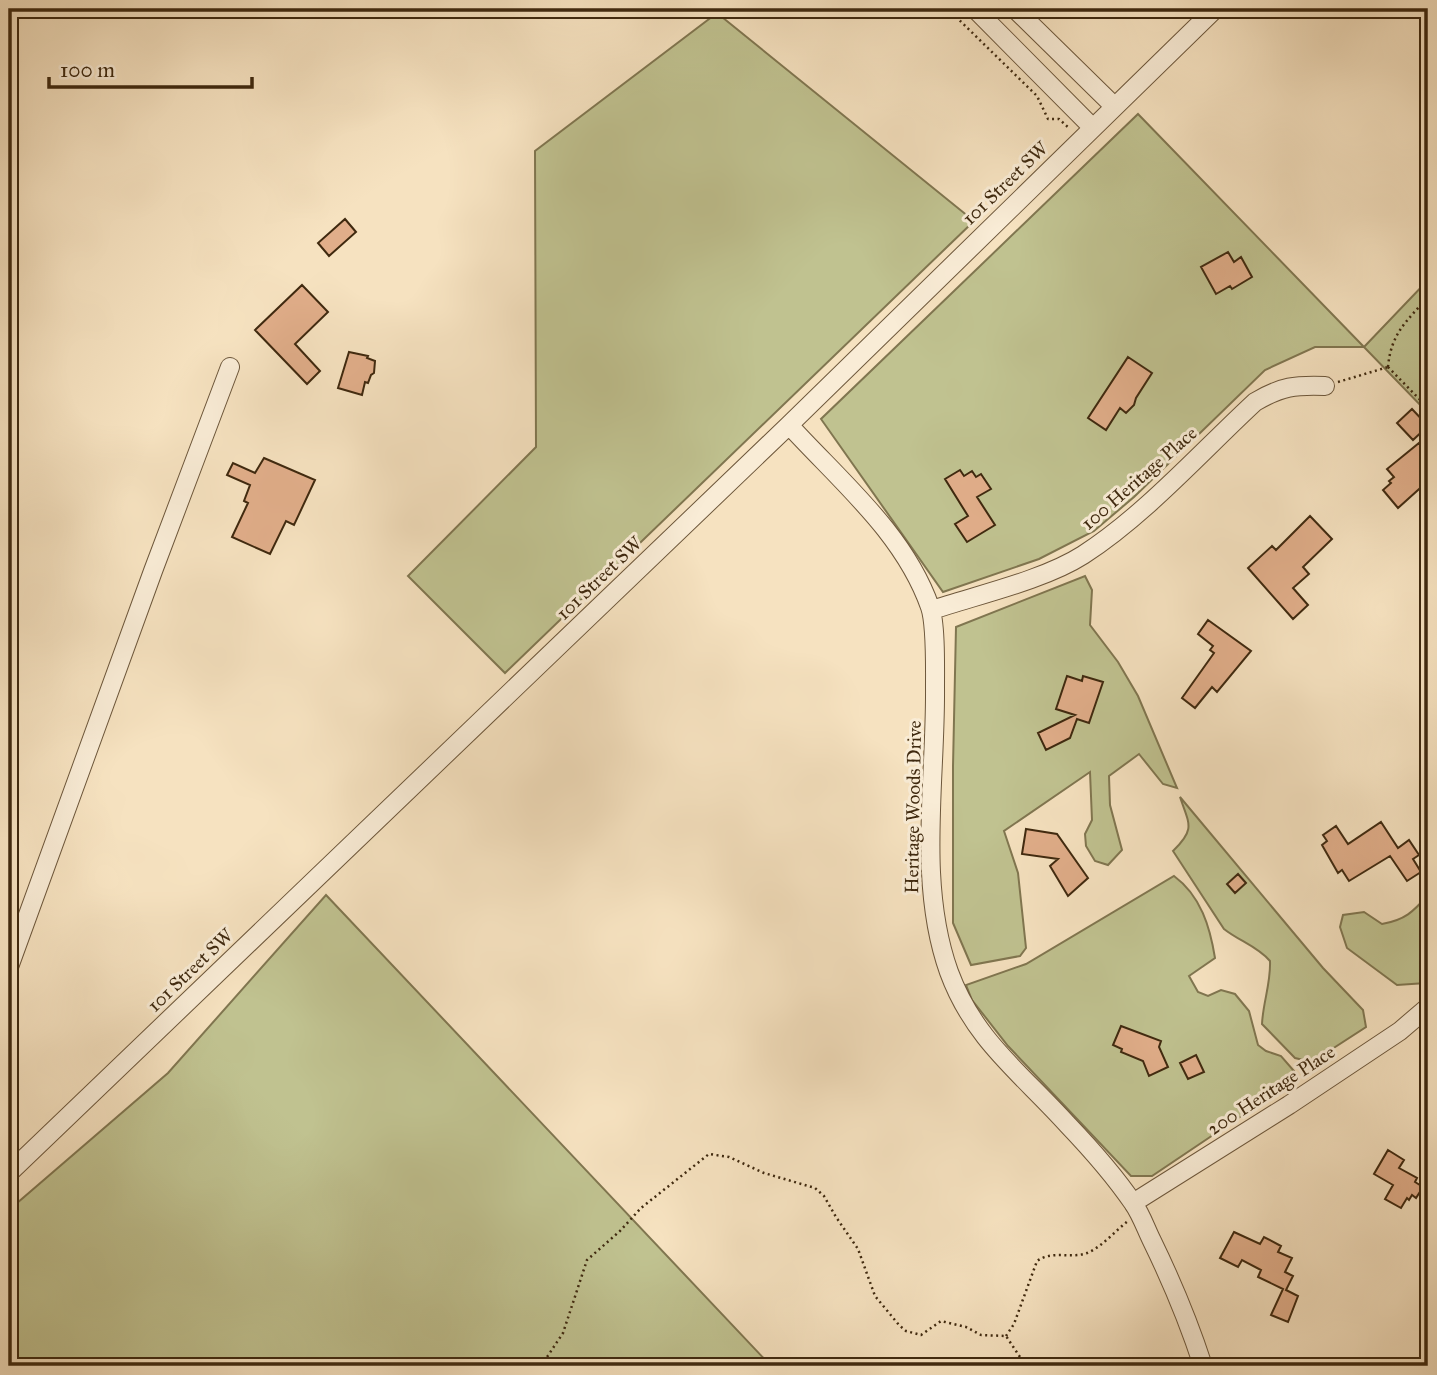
<svg xmlns="http://www.w3.org/2000/svg" width="1437" height="1375" font-family="'IM FELL Great Primer',serif">
<rect width="100%" height="100%" fill="#f6e2c0"/>
<filter id="stains"><feTurbulence type="fractalNoise" baseFrequency=".00286" numOctaves="4"/><feColorMatrix values="0 0 0 0 .2 0 0 0 0 .09 0 0 0 0 .02 0 0 0 .5 -.17"/></filter>
<radialGradient id="worn" r=".72"><stop offset=".6" stop-color="#630" stop-opacity="0"/><stop offset="1" stop-color="#630" stop-opacity=".3"/></radialGradient>
<path fill="#c0c290" stroke="#807650" stroke-width="2" d="M 717,13 L 974,221 L 505,673 L 408,576 L 536,447 L 535,151 Z
M 1138,114 L 1364,347 L 1428,280 L 1428,413 L 1364,347 L 1315,347 L 1265,370 L 1134,497 L 1094,531 L 1039,559 L 943,592 L 821,419 Z
M 1085,576 L 1092,590 L 1090,625 L 1118,662 L 1138,696 L 1177,788 L 1163,784 L 1139,754 L 1109,776 L 1110,805 L 1122,850 L 1108,865 L 1095,861 L 1086,846 L 1085,834 L 1092,820 L 1090,772 L 1004,831 L 1018,873 L 1026,948 L 1020,956 L 971,965 L 953,923 L 953,766 L 956,627 Z
M 1180,797 L 1323,968 L 1363,1010 L 1366,1027 L 1312,1062 L 1295,1058 L 1262,1024 C 1263,1002 1271,983 1270,961 C 1257,946 1239,941 1224,929 L 1173,851 C 1196,829 1189,824 1180,797 Z
M 1174,876 C 1201,896 1210,927 1215,958 L 1189,976 L 1198,992 L 1208,996 L 1221,990 L 1235,994 L 1249,1011 L 1258,1045 L 1266,1051 L 1281,1056 L 1294,1071 L 1289,1084 L 1152,1176 L 1131,1176 L 1008,1046 L 972,1000 L 966,985 L 1026,964 Z
M 326,895 L 771,1366 L 9,1366 L 9,1210 L 168,1073 Z
M 1428,895 L 1428,978 L 1426,983 L 1397,985 L 1347,948 L 1340,927 L 1343,915 L 1364,912 L 1382,924 C 1405,920 1413,912 1428,895 Z"/>
<path fill="#e1ae8a" stroke="#3f290f" stroke-width="2" d="M 345,219 L 356,232 L 329,256 L 318,243 Z
M 1228,252 L 1234,262 L 1241,257 L 1252,277 L 1232,289 L 1230,286 L 1216,294 L 1201,267 Z
M 302,285 L 328,312 L 295,344 L 320,371 L 307,384 L 255,330 Z
M 349,352 L 368,356 L 367,358 L 375,361 L 374,373 L 371,375 L 368,383 L 365,382 L 362,395 L 338,388 Z
M 1128,357 L 1152,373 L 1136,398 L 1134,405 L 1126,413 L 1120,408 L 1106,430 L 1088,418 Z
M 1412,409 L 1428,426 L 1413,440 L 1397,423 Z
M 1419,443 L 1428,455 L 1428,481 L 1398,508 L 1383,490 L 1391,483 L 1389,481 L 1394,477 L 1387,469 Z
M 264,458 L 315,480 L 294,525 L 286,521 L 270,554 L 232,537 L 248,503 L 244,501 L 250,485 L 227,475 L 233,463 L 255,473 Z
M 960,470 L 964,476 L 972,471 L 976,477 L 981,474 L 991,489 L 977,497 L 995,525 L 967,542 L 955,524 L 968,516 L 945,479 Z
M 1310,516 L 1332,539 L 1303,567 L 1309,574 L 1293,588 L 1308,605 L 1293,619 L 1248,568 L 1272,546 L 1276,550 Z
M 1208,620 L 1251,651 L 1217,692 L 1212,687 L 1195,708 L 1182,698 L 1214,653 L 1210,650 L 1213,646 L 1198,634 Z
M 1067,676 L 1082,681 L 1083,676 L 1103,682 L 1089,723 L 1077,719 L 1070,738 L 1046,750 L 1038,733 L 1075,715 L 1056,709 Z
M 1381,822 L 1398,848 L 1409,840 L 1419,855 L 1413,859 L 1421,872 L 1407,881 L 1390,856 L 1349,881 L 1342,870 L 1338,873 L 1322,845 L 1327,841 L 1323,835 L 1336,826 L 1348,844 Z
M 1026,829 L 1057,834 L 1088,878 L 1068,896 L 1050,866 L 1058,859 L 1022,854 Z
M 1238,874 L 1246,883 L 1235,893 L 1227,884 Z
M 1121,1026 L 1161,1041 L 1159,1047 L 1168,1067 L 1149,1076 L 1143,1061 L 1121,1052 L 1122,1049 L 1113,1045 Z
M 1196,1055 L 1204,1072 L 1188,1079 L 1180,1063 Z
M 1388,1150 L 1404,1160 L 1399,1168 L 1417,1178 L 1415,1182 L 1423,1187 L 1416,1198 L 1412,1195 L 1409,1200 L 1407,1198 L 1401,1208 L 1385,1199 L 1393,1185 L 1374,1174 Z
M 1234,1232 L 1260,1244 L 1264,1237 L 1281,1246 L 1278,1252 L 1292,1258 L 1285,1272 L 1293,1276 L 1286,1290 L 1298,1296 L 1288,1322 L 1271,1315 L 1283,1289 L 1258,1277 L 1261,1270 L 1242,1260 L 1238,1267 L 1220,1258 Z"/>
<g fill="none" stroke-linecap="round" stroke-linejoin="round">
<defs>
<path id="minor" d="M 975,9 L 1092,127
M 1015,9 L 1114,106
M 789,425 C 840,481 904,533 930,607 C 936,624 935,668 935,688 C 936,780 917,883 949,972 C 974,1040 1021,1073 1067,1124 C 1088,1146 1116,1178 1133,1203 C 1141,1214 1146,1229 1152,1241 C 1172,1282 1189,1323 1203,1366
M 932,610 C 977,595 1044,580 1083,555 C 1145,515 1201,452 1255,402 C 1282,386 1295,385 1325,386
M 9,967 L 153,571 L 230,367
M 9,1173 L 789,425 L 1215,9
M 1133,1203 L 1289,1105 L 1400,1031 L 1428,1007"/>
</defs>
<use href="#minor" stroke="#6d573b" stroke-width="20"/>
<path stroke="#3f290f" stroke-width="2.5" stroke-dasharray="2 3.5" stroke-linecap="butt" d="M 948,9 L 1037,96 L 1048,119 L 1059,119 L 1070,129
M 1388,367 C 1391,333 1407,321 1428,297
M 1388,367 L 1428,408
M 1338,382 L 1388,367
M 1006,1336 L 1014,1324 L 1037,1261 C 1052,1250 1071,1259 1087,1253 C 1102,1247 1115,1231 1128,1221
M 9,1353 L 16,1366
M 541,1366 L 563,1333 L 587,1260 L 620,1231 L 641,1208 L 709,1154 L 729,1157 L 764,1173 L 815,1188 L 824,1196 L 836,1217 L 858,1249 L 875,1296 L 899,1325 L 906,1331 L 921,1335 L 941,1321 L 966,1327 L 981,1335 L 1006,1336 L 1022,1360 L 1022,1366"/>
<use href="#minor" stroke="#f9ecd6" stroke-width="18"/>
</g>
<g text-anchor="middle" dominant-baseline="central" stroke-width="6" stroke-linejoin="round" paint-order="stroke">
<g font-size="19" fill="#3f290f" stroke="#f9ecd6">
<text transform="translate(1005 183) rotate(-44)">101 Street SW</text>
<text transform="translate(1139 478) rotate(-41)">100 Heritage Place</text>
<text transform="translate(599 578) rotate(-44)">101 Street SW</text>
<text transform="translate(913 807) rotate(-89)">Heritage Woods Drive</text>
<text transform="translate(190 970) rotate(-44)">101 Street SW</text>
<text transform="translate(1271 1090) rotate(-33)">200 Heritage Place</text>
</g>
</g>
<rect width="1437" height="1375" fill="none" stroke="#f6e2c0" stroke-width="35"/>
<rect x="10" y="10" width="1416" height="1354" fill="none" stroke="#3f290f" stroke-width="3.5"/>
<rect x="18" y="18" width="1402" height="1340" fill="none" stroke="#3f290f" stroke-width="2"/>
<path d="M49 77v10h203v-10" fill="none" stroke="#3f290f" stroke-width="3.5"/>
<text x="60" y="77" font-size="21" fill="#3f290f" stroke="#f9ecd6" stroke-width="5" paint-order="stroke">100 m</text>
<rect width="100%" height="100%" filter="url(#stains)"/>
<rect width="100%" height="100%" fill="url(#worn)"/>
</svg>
